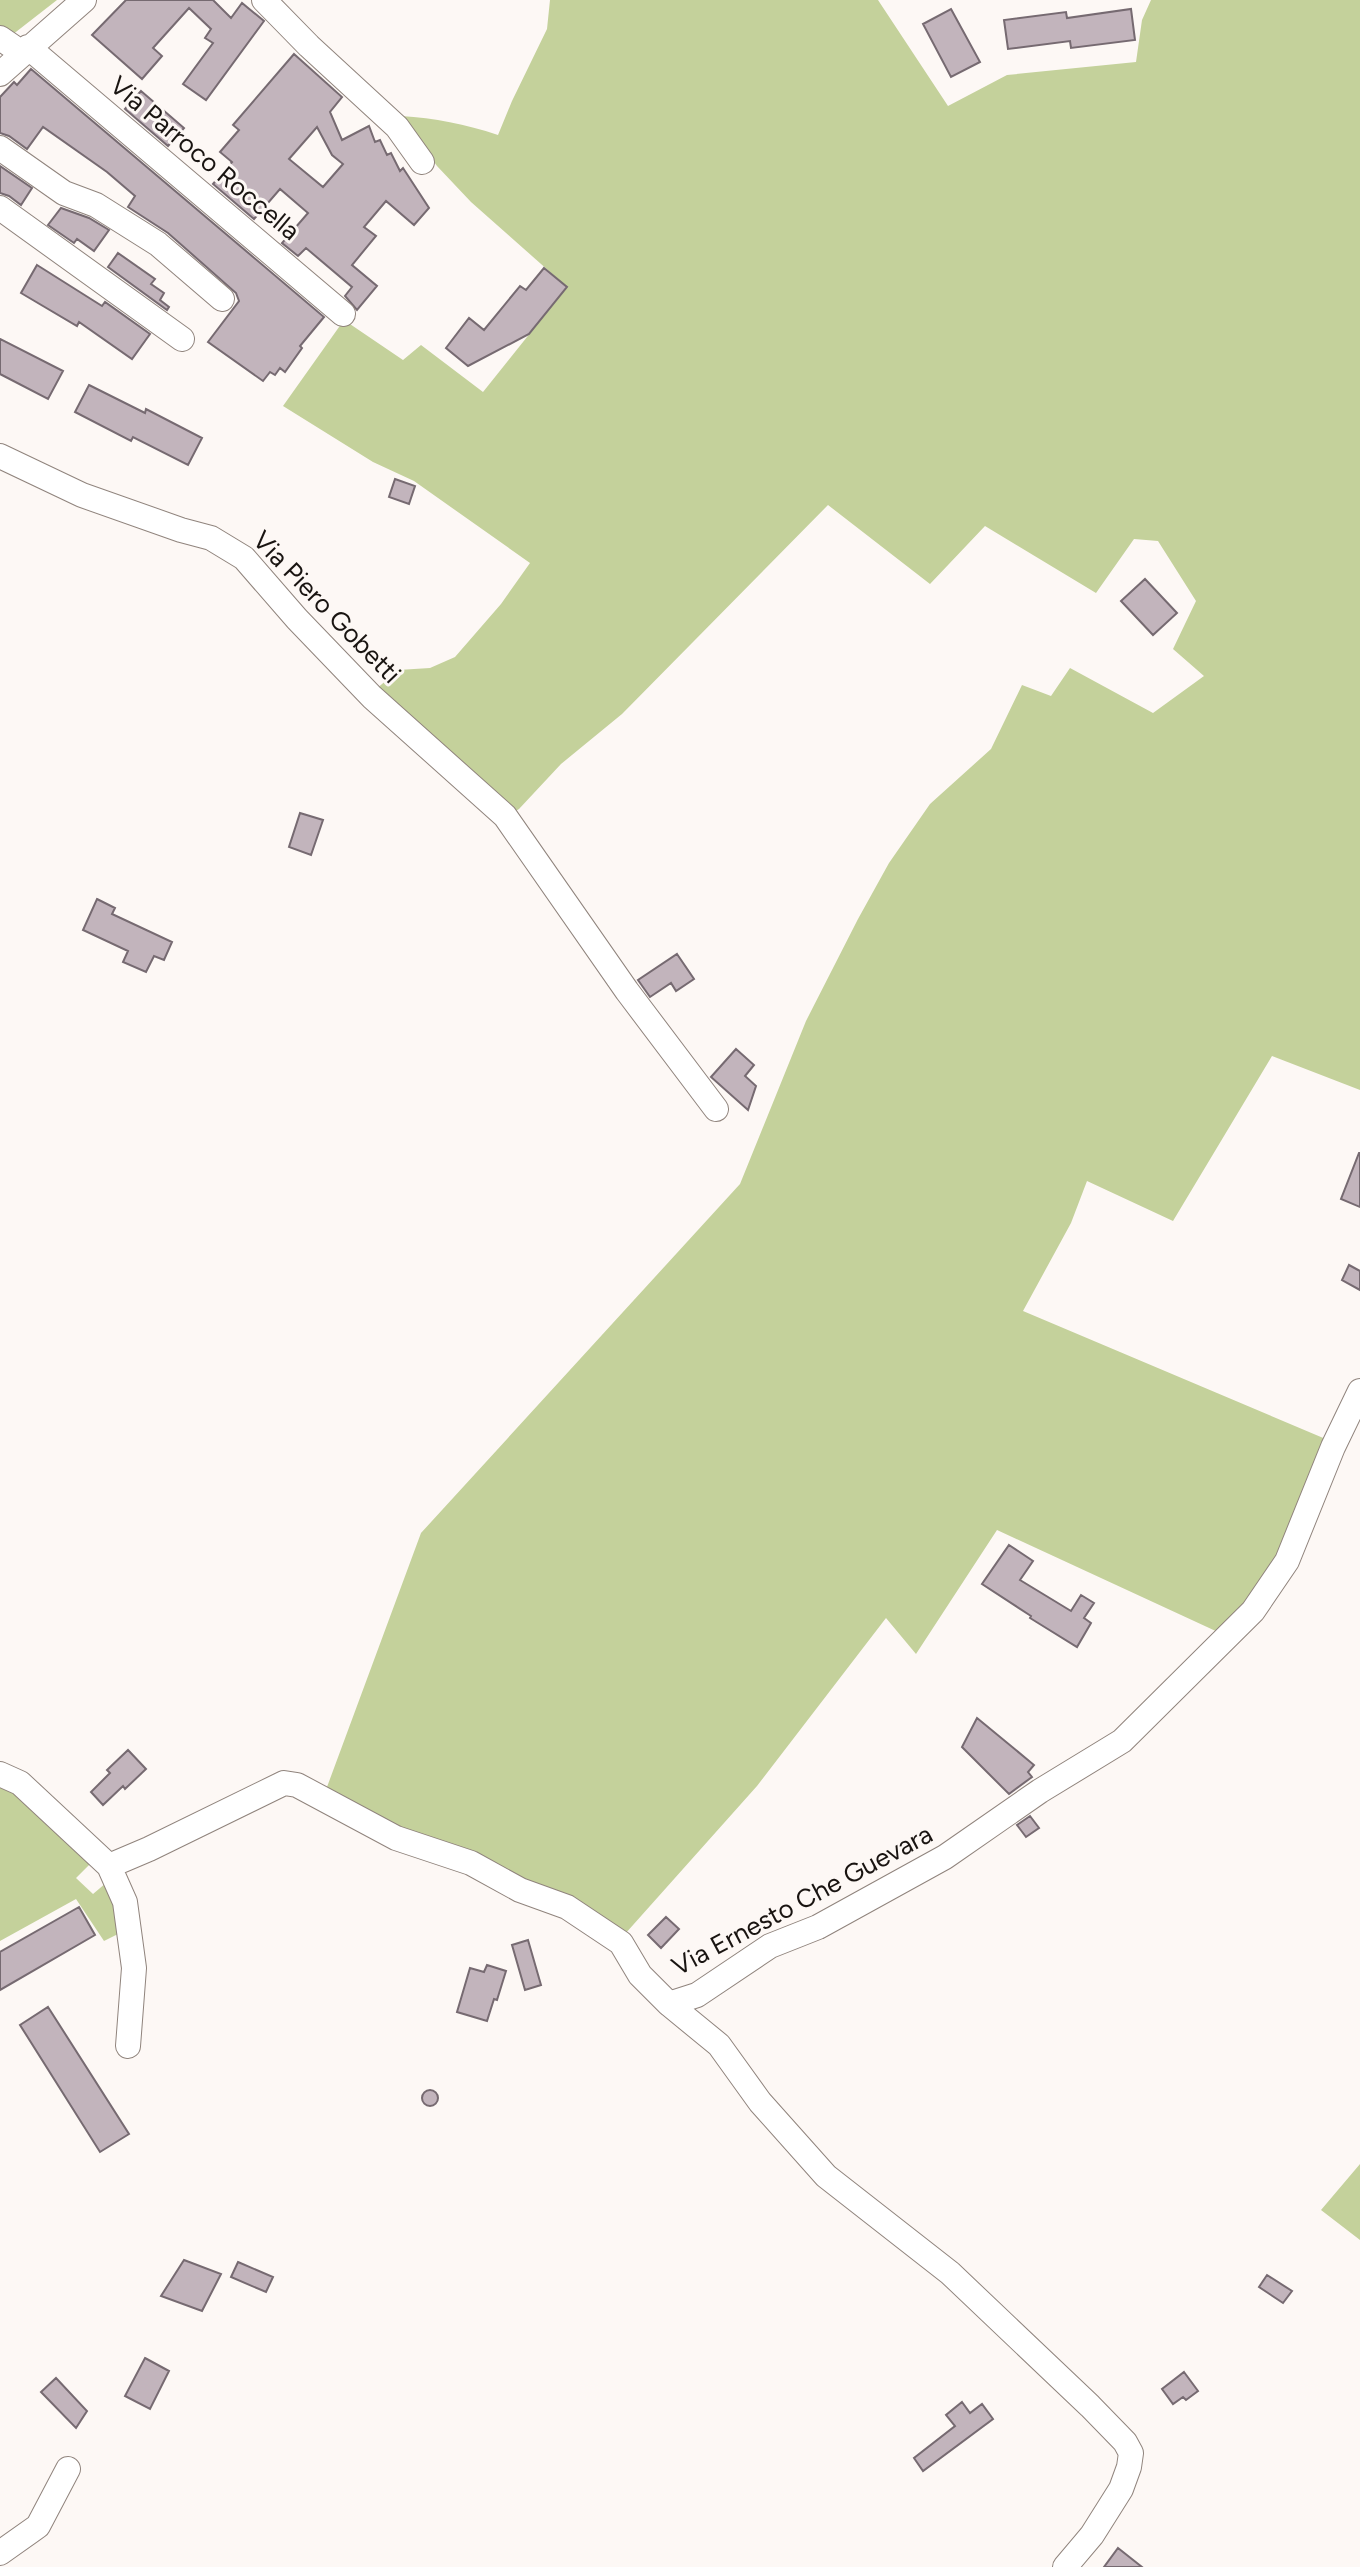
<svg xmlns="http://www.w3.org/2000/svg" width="1360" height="2567" font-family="Figtree,sans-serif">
<rect width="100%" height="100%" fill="#fdf8f5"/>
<path fill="#c4d19b" d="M 0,0 L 57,0 L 12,35 L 0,28 Z
M 550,0 L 878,0 L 948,106 L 1007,75 L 1136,62 L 1142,20 L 1151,0 L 1360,0 L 1360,1090 L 1272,1056 L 1173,1221 L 1087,1181 L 1071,1223 L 1023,1311 L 1328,1440 L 1281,1558 L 1220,1633 L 997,1530 L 916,1654 L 886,1618 L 757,1786 L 625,1934 L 396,1829 L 327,1787 L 421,1533 L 740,1184 L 806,1021 L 858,919 L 889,863 L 930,804 L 991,749 L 1022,685 L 1051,696 L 1070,668 L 1153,713 L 1204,676 L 1173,649 L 1196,601 L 1158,541 L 1134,539 L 1096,593 L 985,526 L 930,584 L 828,505 L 622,714 L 561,764 L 519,809 L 511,814 L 374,691 L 398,670 L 430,668 L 455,657 L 501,604 L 530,563 L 414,481 L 373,462 L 283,406 L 344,320 L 403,360 L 421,345 L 483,392 L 567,287 L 471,202 L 437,166 L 401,116 C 435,118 465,124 498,135 L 512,101 L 547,29 Z
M 0,1782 L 18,1791 L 91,1863 L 76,1878 L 93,1894 L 106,1883 L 122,1932 L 104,1941 L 76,1899 L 0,1941 Z
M 1360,2164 L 1360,2240 L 1321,2210 Z"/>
<path fill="#c2b4bc" stroke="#766a71" stroke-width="2" fill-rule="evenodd" d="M 126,0 L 213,0 L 231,18 L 242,3 L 264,21 L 206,100 L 183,84 L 213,43 L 205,38 L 211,29 L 189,8 L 153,48 L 162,56 L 142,79 L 92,35 Z
M 951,9 L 980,62 L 951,77 L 923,24 Z
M 1131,9 L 1135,40 L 1071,48 L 1070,41 L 1008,49 L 1004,20 L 1066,12 L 1067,18 Z
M 294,54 L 342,97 L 330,112 L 342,140 L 369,126 L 375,142 L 380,140 L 387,155 L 391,153 L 400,171 L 403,168 L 429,208 L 414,225 L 386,201 L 364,227 L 376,236 L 352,265 L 377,286 L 357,310 L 345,296 L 352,287 L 306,248 L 298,256 L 282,243 L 308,213 L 280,189 L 254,219 L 213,184 L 232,162 L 220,152 L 239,130 L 233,125 ZM 317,127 L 332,155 L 343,164 L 323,187 L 289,159 Z
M 31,69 L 324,317 L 300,346 L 302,348 L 285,372 L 280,368 L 275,375 L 270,372 L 263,381 L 208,342 L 239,301 L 236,293 L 168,233 L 128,207 L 135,196 L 107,172 L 43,127 L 27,149 L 9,136 L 0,133 L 0,97 L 14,82 L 17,85 Z
M 141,91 L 184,128 L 168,146 L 125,109 Z
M 0,166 L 32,188 L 21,205 L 9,196 L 0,193 Z
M 61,208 L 89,218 L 109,230 L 94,251 L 77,239 L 74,243 L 48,225 Z
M 118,253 L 155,279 L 151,284 L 164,293 L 160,300 L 169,307 L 167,310 L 108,267 Z
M 37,265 L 102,306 L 105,302 L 150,334 L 132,359 L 79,322 L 77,326 L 21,293 Z
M 544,268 L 567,287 L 529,334 L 468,366 L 446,348 L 469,318 L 484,330 L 520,286 L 526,290 Z
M 0,339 L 63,371 L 48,399 L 0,374 Z
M 89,385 L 145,413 L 146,409 L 202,438 L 188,465 L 133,437 L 131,441 L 75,412 Z
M 395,479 L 415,486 L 409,504 L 389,497 Z
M 1145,579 L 1177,613 L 1153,635 L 1121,601 Z
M 300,813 L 323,820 L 311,855 L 289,847 Z
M 97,899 L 115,908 L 112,914 L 172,942 L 164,960 L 154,956 L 146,972 L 123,962 L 128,951 L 83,930 Z
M 677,954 L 694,979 L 676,991 L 671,983 L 650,997 L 638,980 Z
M 736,1049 L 754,1065 L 745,1076 L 756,1086 L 748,1110 L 711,1077 Z
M 1359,1153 L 1360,1153 L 1360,1207 L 1341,1199 Z
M 1349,1265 L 1360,1271 L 1360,1290 L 1342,1280 Z
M 1009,1545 L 1033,1561 L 1020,1580 L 1071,1611 L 1081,1595 L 1094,1603 L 1084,1618 L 1091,1623 L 1077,1647 L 1030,1618 L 1031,1616 L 982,1584 Z
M 977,1718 L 1034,1765 L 1028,1772 L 1032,1777 L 1009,1794 L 962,1747 Z
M 128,1750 L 146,1769 L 125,1789 L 123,1786 L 103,1805 L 91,1792 L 110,1773 L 107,1770 Z
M 1030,1816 L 1039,1828 L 1026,1837 L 1017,1825 Z
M 79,1907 L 95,1935 L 0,1990 L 0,1952 Z
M 666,1917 L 679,1929 L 661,1948 L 648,1935 Z
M 528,1940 L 541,1985 L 525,1990 L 512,1945 Z
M 487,1965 L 506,1971 L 497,2000 L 494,1999 L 487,2021 L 457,2012 L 470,1968 L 484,1972 Z
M 48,2007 L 129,2134 L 100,2152 L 20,2025 Z
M422 2098a8 8 0 1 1 16 0a8 8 0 1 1-16 0Z
M 184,2260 L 221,2274 L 202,2311 L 161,2296 Z
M 238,2262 L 273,2277 L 266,2292 L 231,2277 Z
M 1267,2275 L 1292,2291 L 1283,2303 L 1259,2287 Z
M 145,2358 L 169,2371 L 150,2409 L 125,2396 Z
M 1184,2372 L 1198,2391 L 1186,2400 L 1183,2397 L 1173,2404 L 1162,2389 Z
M 56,2378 L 87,2411 L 76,2428 L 41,2392 Z
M 962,2402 L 970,2413 L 982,2404 L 993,2419 L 923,2471 L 914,2458 L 955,2426 L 946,2415 Z
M 1118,2548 L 1142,2567 L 1104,2567 Z"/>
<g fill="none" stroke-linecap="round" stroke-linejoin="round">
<defs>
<path id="minor" d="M 264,0 L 309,46 L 397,127 L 422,162
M 0,38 L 22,53
M 28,47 L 343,314
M 0,74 L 84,0
M 0,148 L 64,193 L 96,205 L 158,244 L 222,299
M 0,208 L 182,339
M 0,456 L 82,495 L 181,530 L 211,538 L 244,558 L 297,619 L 372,697 L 505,816 L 627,991 L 716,1109
M 0,1774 L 20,1783 L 109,1866 L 149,1849 L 284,1783 L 297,1785 L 396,1838 L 471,1863 L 520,1890 L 567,1907 L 621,1943 L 640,1975 L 669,2004 L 697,1995 L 770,1946 L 818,1927 L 945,1857 L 1040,1791 L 1122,1741 L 1253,1611 L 1287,1561 L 1333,1447 L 1360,1391
M 109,1866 L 125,1902 L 134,1968 L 128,2046
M 669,2004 L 719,2045 L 760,2102 L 826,2176 L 950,2273 L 1090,2406 L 1125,2442 L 1131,2453 L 1129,2467 L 1121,2489 L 1092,2535 L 1065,2567
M 0,2553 L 38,2526 L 68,2469"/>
</defs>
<use href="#minor" stroke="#90847d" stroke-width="26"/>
<use href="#minor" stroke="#fff" stroke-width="24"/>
</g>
<g text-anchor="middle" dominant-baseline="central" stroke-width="6" stroke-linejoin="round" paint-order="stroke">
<g font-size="26" fill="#191411" stroke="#fdf8f5">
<text transform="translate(205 158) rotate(40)">Via Parroco Roccella</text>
<text transform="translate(327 607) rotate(46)">Via Piero Gobetti</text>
<text transform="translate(802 1900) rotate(-28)">Via Ernesto Che Guevara</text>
</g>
</g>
</svg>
